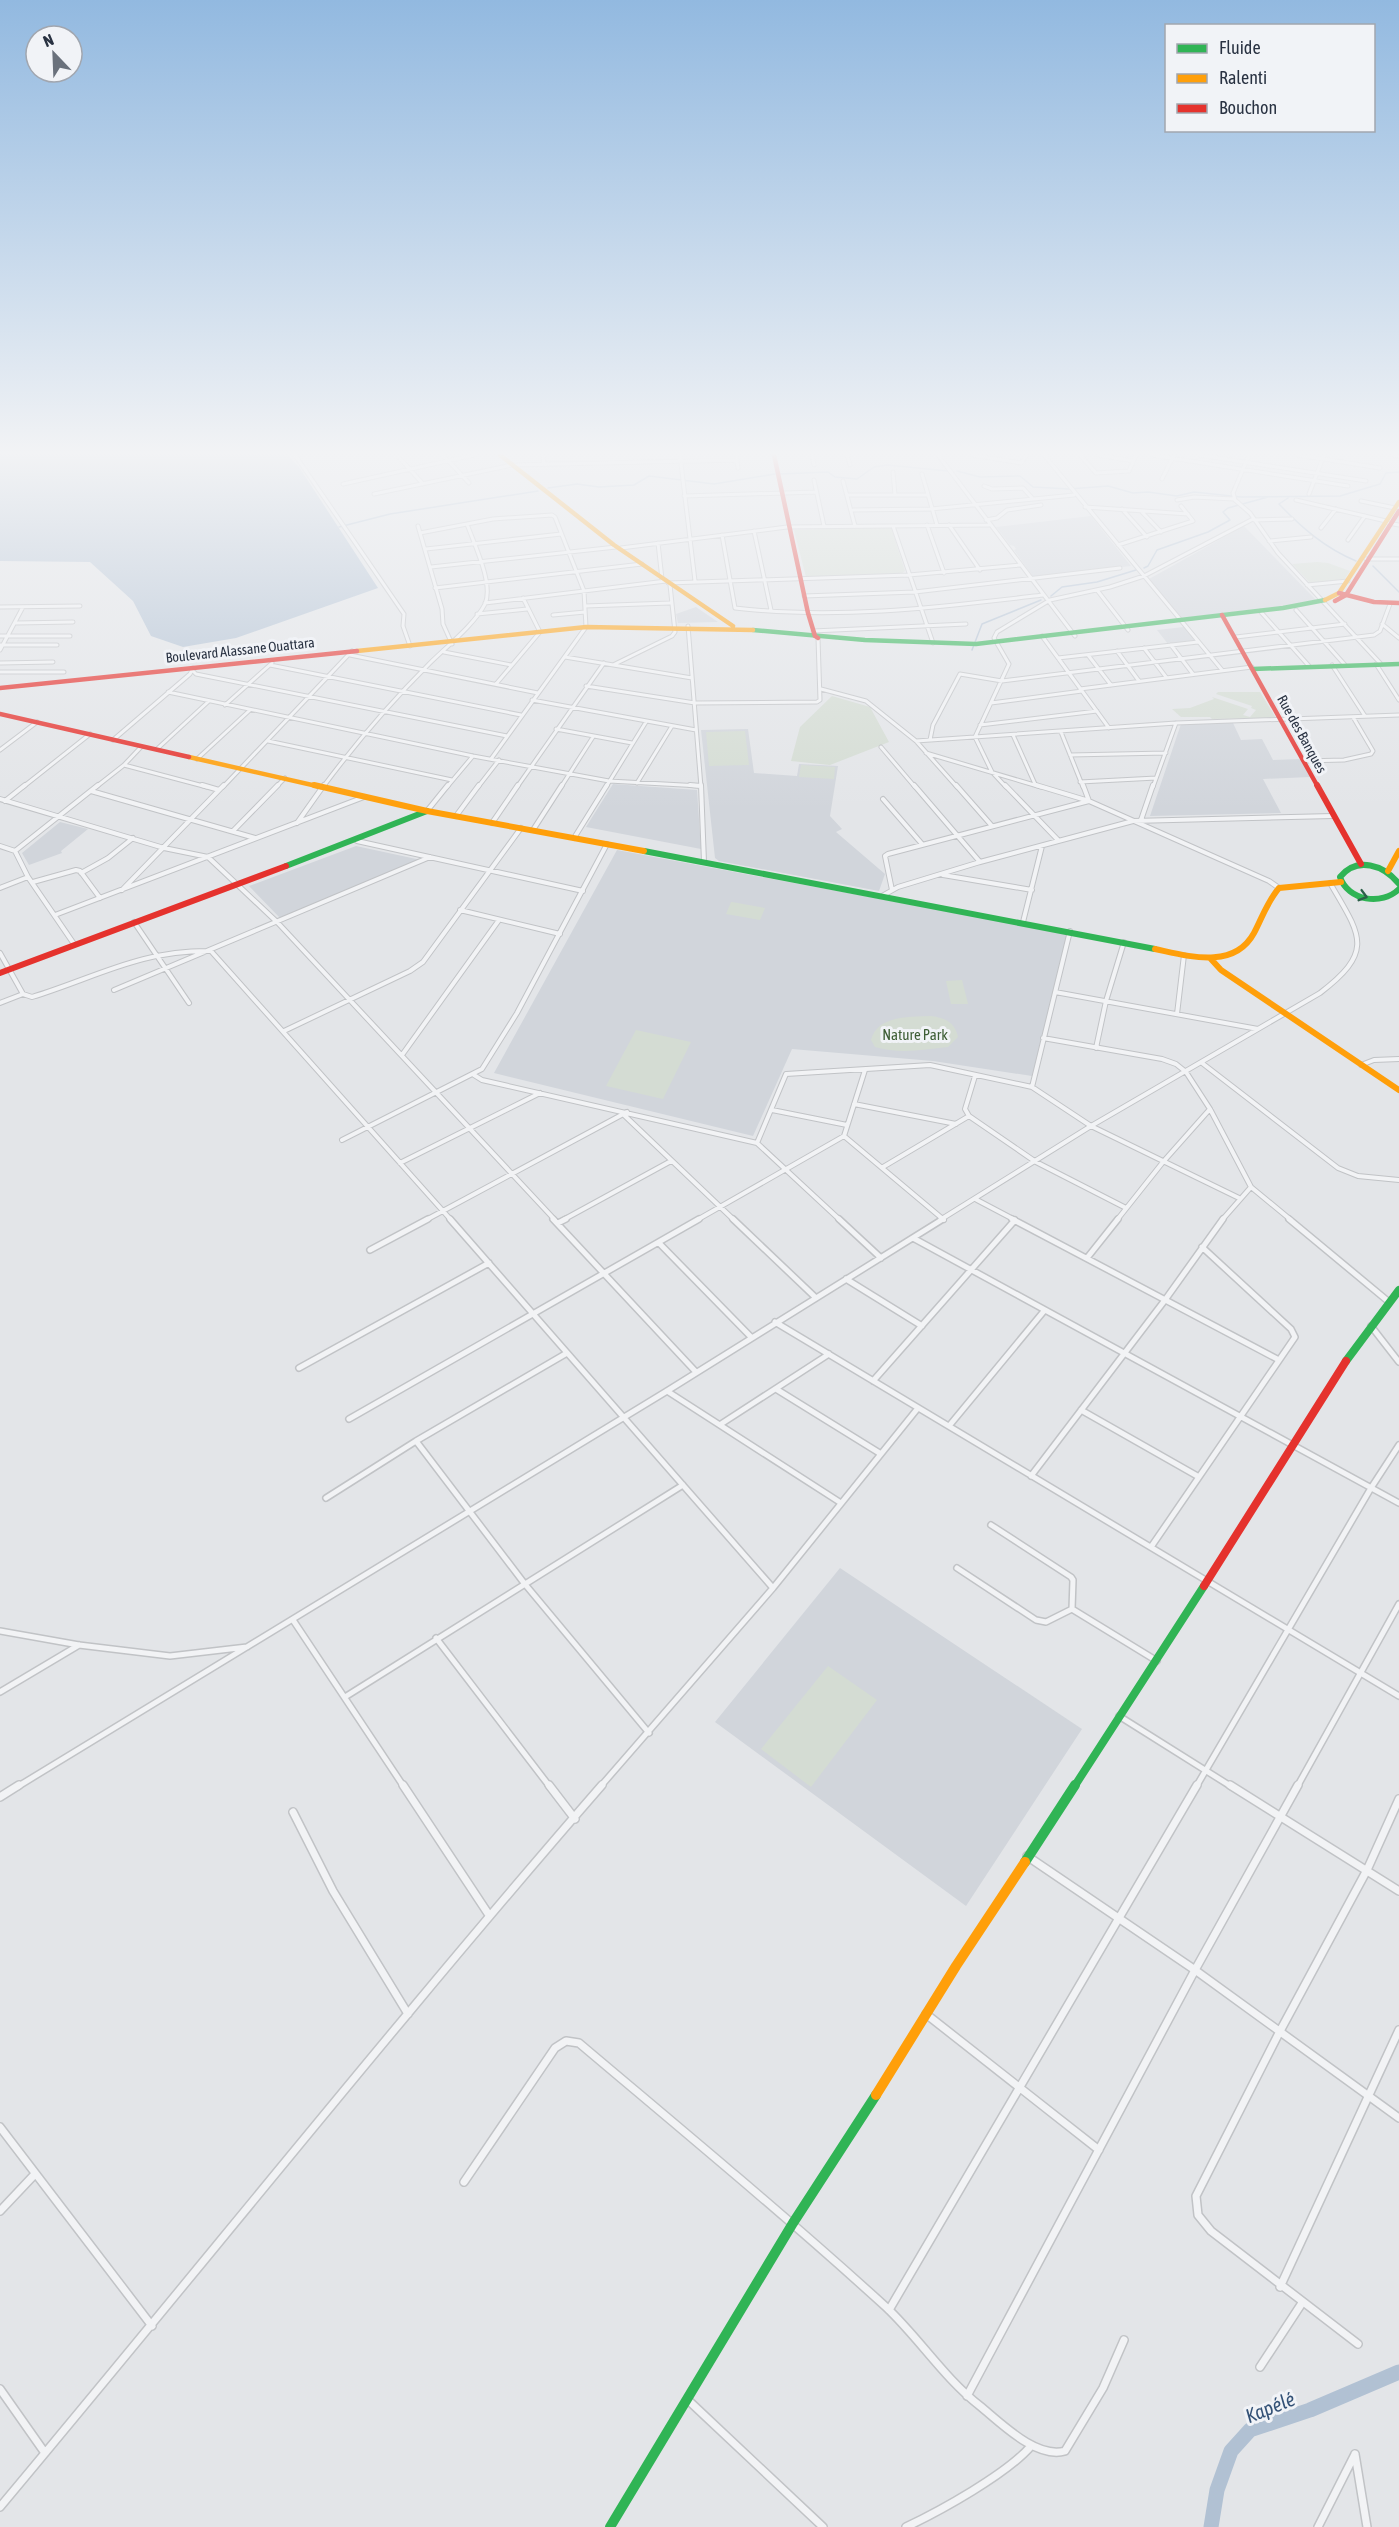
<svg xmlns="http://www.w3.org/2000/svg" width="1399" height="2527" font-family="'Asap Condensed',sans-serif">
<rect width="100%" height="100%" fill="#e3e5e8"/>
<path fill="#d1d5db" d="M 1091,516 L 1131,566 L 1033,577 L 1014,550 L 1016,549 L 1014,546 L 1010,545 L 996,527 Z
M 1244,526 L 1318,602 L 1181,618 L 1149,579 Z
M 696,607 L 718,622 L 678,623 L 676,614 Z
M 1184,627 L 1195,640 L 1168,644 L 1157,630 Z
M 1233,723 L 1241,740 L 1262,739 L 1273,760 L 1301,759 L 1310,777 L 1263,779 L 1281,813 L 1150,816 L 1181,724 Z
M 748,729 L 754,773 L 797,776 L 799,764 L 838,766 L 830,816 L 842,829 L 836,832 L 885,874 L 879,891 L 719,861 L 715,858 L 701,730 Z
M 613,784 L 697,790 L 701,849 L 586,827 Z
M 60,822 L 88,829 L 61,851 L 62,853 L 29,865 L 22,853 Z
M 356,846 L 421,860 L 281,919 L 249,886 Z
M 617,850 L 1067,934 L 1032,1076 L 933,1061 L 792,1049 L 753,1136 L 494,1073 Z
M 840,1568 L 1082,1729 L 966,1906 L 715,1722 Z"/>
<path fill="#d4dcd3" d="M 891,527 L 905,571 L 901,574 L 806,577 L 794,530 Z
M 1317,562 L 1328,563 L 1350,571 L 1344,580 L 1310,583 L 1292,564 Z
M 1218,692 L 1260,692 L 1276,718 L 1212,719 L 1210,717 L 1181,717 L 1172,709 L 1190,708 L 1214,699 L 1212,697 L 1248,709 L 1243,715 L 1250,717 L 1256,710 L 1251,708 L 1252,706 L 1216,694 Z
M 832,696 L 870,707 L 889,742 L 830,765 L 791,761 L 800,727 Z
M 745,731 L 749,765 L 709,766 L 706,732 Z
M 801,765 L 835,767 L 834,779 L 799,777 Z
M 731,902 L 732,902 L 765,908 L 760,920 L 726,914 Z
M 962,980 L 968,1004 L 951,1004 L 946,981 Z
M 931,1016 C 945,1018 955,1022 958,1037 L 948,1047 C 923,1050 899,1054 875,1047 L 871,1040 C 878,1015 909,1017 931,1016 Z
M 636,1030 L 691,1042 L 663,1099 L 606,1086 Z
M 828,1666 L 877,1700 L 811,1787 L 761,1749 Z"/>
<path fill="#b1c1d3" d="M 0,455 L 287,455 L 299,467 L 378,588 L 236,638 L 183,647 L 151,636 L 133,601 L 90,562 L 0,561 Z"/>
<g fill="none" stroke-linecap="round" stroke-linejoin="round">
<path stroke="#b1c1d3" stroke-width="1.5" d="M 957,471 L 980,477 L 1020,476 L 1033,487 L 1069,489 L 1108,486 L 1133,493 L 1148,492 L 1177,496 L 1194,492 L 1241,497 L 1340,496 L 1380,484 L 1386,473 L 1399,472
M 780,474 L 828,472 L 835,477 L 857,479 L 874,467 L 887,465 L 948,471
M 548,488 L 577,484 L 599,487 L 634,485 L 649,476 L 714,484 L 775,474
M 1288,498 L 1279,504 C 1302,528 1325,548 1356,561
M 339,527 L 390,514 L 538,491
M 1373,566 L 1399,592
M 1144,568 L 1148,566 L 1157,550 L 1208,532 L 1230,520 L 1223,512 L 1228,508 L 1268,497
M 1051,596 L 1062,587 L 1097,582 L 1136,570
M 972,650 L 982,624 L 1041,600"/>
<path stroke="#b1c1d3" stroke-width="15" d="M 1211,2527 L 1217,2490 L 1231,2451 L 1250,2430 L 1310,2410 L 1399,2372"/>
<defs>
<path id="street-far3" d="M 295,455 L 404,614 L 403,626 L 410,646
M 397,455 L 423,484
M 443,455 L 469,483
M 543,455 L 544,465
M 680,455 L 695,581
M 736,455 L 738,468
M 812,455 L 814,465
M 847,455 L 850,465
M 938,455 L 1075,636
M 972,455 L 1021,463 L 1027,455
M 1044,455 L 1222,670
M 1080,455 L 1096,473 L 1129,471 L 1136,455
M 1098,455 L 1133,461
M 1152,455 L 1348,486
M 1199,455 L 1366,481
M 1249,455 L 1233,493 L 1235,500 L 1250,513 L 1278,553 L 1380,663
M 1298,455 L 1380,468
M 1392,455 L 1399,456
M 893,472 L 895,495
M 922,474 L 937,525
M 1162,479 L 1174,455
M 814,480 L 824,526
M 843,481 L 855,526
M 343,484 L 474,455
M 984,486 L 992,489 L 1023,488 L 1033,499
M 374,494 L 512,465 L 737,460
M 1309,494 L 1324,455
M 848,495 L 927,495
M 684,496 L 816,492
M 1177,500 L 1194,497 L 1234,499
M 1296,500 L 1386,521
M 1361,501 L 1395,508
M 1085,507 L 1188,514
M 1122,509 L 1147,537
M 853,510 L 931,509 L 1074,495
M 1141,511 L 1161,532
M 986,520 L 997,518 L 1007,510 L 1041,505
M 1254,520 L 1292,519
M 1388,523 L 1399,525
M 927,525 L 944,573
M 949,525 L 980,570
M 418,526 L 442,609 L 443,624 L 452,644
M 893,526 L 933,643
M 1321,528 L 1336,509
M 754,531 L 771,610
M 420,533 L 493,519 L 552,515 L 555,517 L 584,591 L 586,627 L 491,759
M 722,535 L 735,608 C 838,620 940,607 1043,595
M 1348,540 L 1365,516
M 1269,541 L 1311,537
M 658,543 L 662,579
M 1118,545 L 1193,521 L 1181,506
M 621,548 L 787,527 L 989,525
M 426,549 L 561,534
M 1366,559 L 1399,559
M 431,567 L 616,547
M 668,583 L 909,575 L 1020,565
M 1307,585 L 1348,581
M 435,588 L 642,564
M 1097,590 L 1128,630
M 804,596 L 915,592 L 1120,568
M 485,603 L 666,581
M 585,606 L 670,603
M 0,607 L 80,606
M 1296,610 L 1345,665
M 1260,611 L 1309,666
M 477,614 L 527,609
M 553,615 L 585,612
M 16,623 L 73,622
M 1382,624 L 1399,638
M 688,626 L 701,787
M 813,631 L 966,624
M 0,636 L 70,636
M 1042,636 L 1109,728
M 1236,637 L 1345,624
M 0,645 L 57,645
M 1171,645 L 1193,674
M 1144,648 L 1166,677
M 0,650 L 23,607
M 1117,651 L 1139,681
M 444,652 L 511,665
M 350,655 L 538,693
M 1088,655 L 1111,685
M 565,657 L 692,678
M 1058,658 L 1198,642
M 0,663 L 53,662
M 1376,664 L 1399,700
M 270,665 L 521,715
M 613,665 L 672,636 L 675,632 L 670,585
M 1332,665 L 1365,716
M 193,671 L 196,674 L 507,736
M 0,672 L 64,672
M 496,684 L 540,632 L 523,598
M 586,686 L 695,703 L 817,702 L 820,700 L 818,638
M 821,689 L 866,701 L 916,741 L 957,787
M 1080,689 L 1252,667
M 168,692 L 473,756 L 609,781 L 701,786
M 532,700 L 696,730
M 991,703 L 1082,691
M 225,705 L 272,663
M 980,725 L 1097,711
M 556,729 L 632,743
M 1061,732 L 1083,787
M 1013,735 L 1035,784
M 113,740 L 190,674 L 193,668
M 930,740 L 933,725 L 960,674 L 1002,681 L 1374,635 L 1380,631 L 1390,604
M 268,741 L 452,780
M 916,741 L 1176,723 L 1399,715
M 881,747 L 915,787
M 157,749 L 209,701
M 0,750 L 37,722
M 926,753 L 1041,787
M 1070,755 L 1166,753
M 197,759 L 250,710
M 1304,761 L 1344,760 L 1371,754 L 1373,751 L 1353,717
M 124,765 L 207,787
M 1080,782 L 1156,778
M 637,783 L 672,726
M 23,787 L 90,734
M 96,787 L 124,765 L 141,747
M 223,787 L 352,651
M 276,787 L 285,778
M 323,787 C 355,744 391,702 429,664 C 445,648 475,624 485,604 C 494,584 474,544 467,524
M 447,787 L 473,756
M 478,787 L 499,760
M 517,787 L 604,663
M 561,787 L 593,737
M 606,787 L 646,722
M 1006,787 L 992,772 L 975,737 L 1009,664 L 994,638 L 997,632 L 1050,600 L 1110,587 L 1144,576 L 1253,519
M 1153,787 L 1176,723"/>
<path id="street-far2" d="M 202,785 L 219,790
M 690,785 L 701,786
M 701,785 L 704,862
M 914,785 L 980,862
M 956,785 L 992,826
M 1005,785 L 1058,840
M 1036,785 L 1089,801 L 1269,881 L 1279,888
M 91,791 L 255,838
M 0,799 L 164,848 L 208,857 L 278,923 L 555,1220
M 883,799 L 922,844
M 5,801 L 25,785
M 427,811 L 448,785
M 456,816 L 479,785
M 1141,820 L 1153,785
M 297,823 L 324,785
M 492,823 L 518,785
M 533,830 L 562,785
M 233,831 L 278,785
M 574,838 L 607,785
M 357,841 L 583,891
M 0,846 L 15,851 L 28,877 L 74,944
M 15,851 L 98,785
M 81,873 L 108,858 L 133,838
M 943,875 L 1032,890
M 33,882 L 76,870 L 80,871 L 100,898
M 0,888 L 28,877
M 122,890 L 224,785
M 892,890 L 885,856 L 888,854 L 1089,801 L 1083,785
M 882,896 L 898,887 L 980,862 L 1133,821 L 1333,816
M 460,910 L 560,934
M 55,915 L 364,797
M 134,922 L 189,1003
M 1023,922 L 1042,846
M 0,953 L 23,994 L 32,997 C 97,977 140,950 211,951 L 451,1220
M 114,990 L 430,857
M 1055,992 L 1258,1029
M 0,1003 L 23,994
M 1177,1014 L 1184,955
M 284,1031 L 410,971 L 423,962 L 521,828
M 1043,1038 L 1162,1059 L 1176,1064 L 1186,1072 L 1210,1109 L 1251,1187 L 1291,1220
M 1096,1048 L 1106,1001 L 1124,942
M 402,1055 L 499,920
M 1202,1063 L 1338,1168 L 1358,1176 L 1399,1180
M 1361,1065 L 1374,1060 L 1399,1059
M 474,1075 L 482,1080 L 757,1143
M 975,1076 L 965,1109 L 969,1116 L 1036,1162 L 1126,1208
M 1032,1087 L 1070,931
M 854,1104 L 956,1124
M 772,1110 L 847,1125
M 624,1115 L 734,1220
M 844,1136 L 944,1220
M 342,1140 L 482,1069 L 517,1013 L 607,844
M 400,1163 L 540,1093
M 883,1167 L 969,1116
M 977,1200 L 1015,1220
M 426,1220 L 627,1112
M 563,1220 L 671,1161
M 697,1220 L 844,1136 L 865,1070
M 840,1220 L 757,1143 L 786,1074 L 930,1065 L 1032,1087 L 1091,1126 L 1239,1198
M 940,1220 L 1091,1126 L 1320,993 C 1375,951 1361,936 1330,883
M 1117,1220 L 1163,1162 L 1210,1109
M 1222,1220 L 1251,1187"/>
<path id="street-far1" d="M 450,1219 L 773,1588
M 553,1219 L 696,1372
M 733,1219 L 815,1297
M 839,1219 L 881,1258
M 1012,1219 L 1279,1360
M 1289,1219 L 1389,1302
M 558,1223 L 566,1219
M 913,1238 L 1399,1503
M 659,1243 L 751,1337
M 370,1250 L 428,1219
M 1087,1258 L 1118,1219
M 846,1279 L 922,1326
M 775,1322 L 1399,1696
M 1371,1326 L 1399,1362
M 299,1368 L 489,1263
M 873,1381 L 1015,1220
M 776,1389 L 881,1454
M 667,1391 L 841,1503
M 1081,1410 L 1199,1477
M 349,1419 L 699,1219
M 721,1424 L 829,1354
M 949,1426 L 1044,1311
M 416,1441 L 524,1583 L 649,1733
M 1031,1476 L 1165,1300 L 1223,1219
M 326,1498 L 416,1441 L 567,1353
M 991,1525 L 1071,1577 L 1073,1580 L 1072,1609 L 1157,1661
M 1151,1547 L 1295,1337 L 1291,1329 L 1202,1247
M 957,1568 L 1036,1620 L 1046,1622 L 1072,1609
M 293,1620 L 404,1787
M 0,1631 L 79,1645 L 170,1656 L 247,1647
M 436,1638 L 550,1787
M 0,1692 L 79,1645
M 345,1697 L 683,1485
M 1119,1716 L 1232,1787
M 17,1787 L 667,1391 L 943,1219
M 600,1787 L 773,1588 L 918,1408
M 1196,1787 L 1371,1488 L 1399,1445
M 1297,1787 L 1399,1604"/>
<path id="street" d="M 403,1785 L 489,1915
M 549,1785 L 575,1819
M 1230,1785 L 1399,1891
M 0,1797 L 19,1785
M 293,1812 L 333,1891 L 408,2014
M 1027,1856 L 1195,1970 L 1399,2118
M 926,2014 L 1099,2150
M 0,2127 L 152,2326
M 464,2182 L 555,2048 L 566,2041 L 579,2043 C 682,2130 786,2216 886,2307 C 919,2338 944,2378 980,2406 C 1001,2423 1036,2459 1065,2451 L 1103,2388 L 1124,2340
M 0,2211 L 35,2174
M 1280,2287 L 1399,2030
M 889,2310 L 1197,1785
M 1358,2344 L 1211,2231 L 1198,2215 L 1196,2196 L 1279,2033 L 1367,1870 L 1399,1799
M 1260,2367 L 1302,2303
M 0,2389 L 45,2453
M 967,2396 L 1195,1970 L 1298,1785
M 688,2400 L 823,2527
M 1355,2454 L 1367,2527
M 0,2507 C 201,2267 396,2022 602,1785
M 906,2527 C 940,2511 1007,2474 1031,2446
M 1318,2527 L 1355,2454"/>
</defs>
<use href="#street-far3" stroke="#c1c3c6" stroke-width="5"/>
<use href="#street-far2" stroke="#c1c3c6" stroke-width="6"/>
<use href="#street-far1" stroke="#c1c3c6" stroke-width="8"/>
<use href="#street" stroke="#c1c3c6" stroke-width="10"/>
<use href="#street-far3" stroke="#f2f3f5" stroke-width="3"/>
<use href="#street-far2" stroke="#f2f3f5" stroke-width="4"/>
<use href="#street-far1" stroke="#f2f3f5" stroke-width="5"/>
<use href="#street" stroke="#f2f3f5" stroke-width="7"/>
<path stroke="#30b455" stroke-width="4.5" d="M 753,630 L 865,640 L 976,644 L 1283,608 L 1325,600
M 1253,669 L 1399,664"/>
<path stroke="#30b455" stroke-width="6" d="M 644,851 L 1155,949
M 286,866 L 427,811
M 1399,884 C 1384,865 1357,856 1340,877 C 1348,901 1382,906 1399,889"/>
<path stroke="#30b455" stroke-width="8" d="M 1346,1361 L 1399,1290
M 1074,1787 L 1204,1586"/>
<path stroke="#30b455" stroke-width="10" d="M 1025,1862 L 1075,1785
M 610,2527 L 793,2223 L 876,2095"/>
<path stroke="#ff9f0a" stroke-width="4.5" d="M 500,455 L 614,545 L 733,626
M 1325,600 L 1339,593 L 1399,502
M 357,651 L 586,627 L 753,630
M 189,757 L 321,787"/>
<path stroke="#ff9f0a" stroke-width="6" d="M 314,785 L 427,811 L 644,851
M 1388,871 L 1399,851
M 1155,949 C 1188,956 1234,970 1254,933 C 1262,918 1267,902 1279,888 L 1341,882
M 1210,958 L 1221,970 L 1399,1090"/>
<path stroke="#ff9f0a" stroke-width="10" d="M 876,2095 L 956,1966 L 1025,1862"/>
<path stroke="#e5322d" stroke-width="4.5" d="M 774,455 L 808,613 L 815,636 L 818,638
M 1339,593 L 1374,602 L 1399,603
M 1335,601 L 1346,595 L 1399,511
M 1222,615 L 1318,787
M 0,688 L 357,651
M 0,714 L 189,757"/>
<path stroke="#e5322d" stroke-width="6" d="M 1317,785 L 1361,864
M 0,973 L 286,866"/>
<path stroke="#e5322d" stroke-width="8" d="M 1204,1586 L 1346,1361"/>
</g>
<defs><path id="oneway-chevron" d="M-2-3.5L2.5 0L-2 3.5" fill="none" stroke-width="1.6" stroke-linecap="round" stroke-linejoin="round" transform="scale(1.5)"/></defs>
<use stroke="#2b6049" href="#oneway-chevron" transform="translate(1363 896) rotate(16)"/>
<linearGradient id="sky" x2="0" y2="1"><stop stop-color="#92b9e0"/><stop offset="0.56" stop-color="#f2f3f5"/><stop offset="1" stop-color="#f2f3f5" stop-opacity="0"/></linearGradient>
<rect width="1399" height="809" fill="url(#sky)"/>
<g text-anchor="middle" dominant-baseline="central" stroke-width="6" stroke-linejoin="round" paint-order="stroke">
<g font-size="14" fill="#293242" stroke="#f1f3f7">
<text transform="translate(240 650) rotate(-6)">Boulevard Alassane Ouattara</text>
<text transform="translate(1302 734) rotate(61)">Rue des Banques</text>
</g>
<g font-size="15" fill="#3e5e36" stroke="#f1f3f7">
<text x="915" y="1034">Nature Park</text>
</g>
<g font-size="20" font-style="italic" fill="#335176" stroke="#f1f3f7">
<text transform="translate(1270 2407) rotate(-22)">Kapélé</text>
</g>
</g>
<rect x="1165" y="24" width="210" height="108" fill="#f1f3f7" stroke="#a1a6af" stroke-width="1.5"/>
<rect x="1177" y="44" width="30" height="9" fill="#30b455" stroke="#a1a6af" stroke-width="1.5"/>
<text x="1219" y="54" font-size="18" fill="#293242">Fluide</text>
<rect x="1177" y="74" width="30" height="9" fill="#ff9f0a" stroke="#a1a6af" stroke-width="1.5"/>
<text x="1219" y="84" font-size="18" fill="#293242">Ralenti</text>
<rect x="1177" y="104" width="30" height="9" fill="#e5322d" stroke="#a1a6af" stroke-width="1.5"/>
<text x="1219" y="114" font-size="18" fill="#293242">Bouchon</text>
<g transform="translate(54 54) rotate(337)"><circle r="28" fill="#f1f3f7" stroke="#a1a6af" stroke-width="1.5"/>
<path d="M0-4.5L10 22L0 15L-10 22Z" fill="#6a717c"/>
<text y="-9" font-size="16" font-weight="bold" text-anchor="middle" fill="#293242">N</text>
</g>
</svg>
